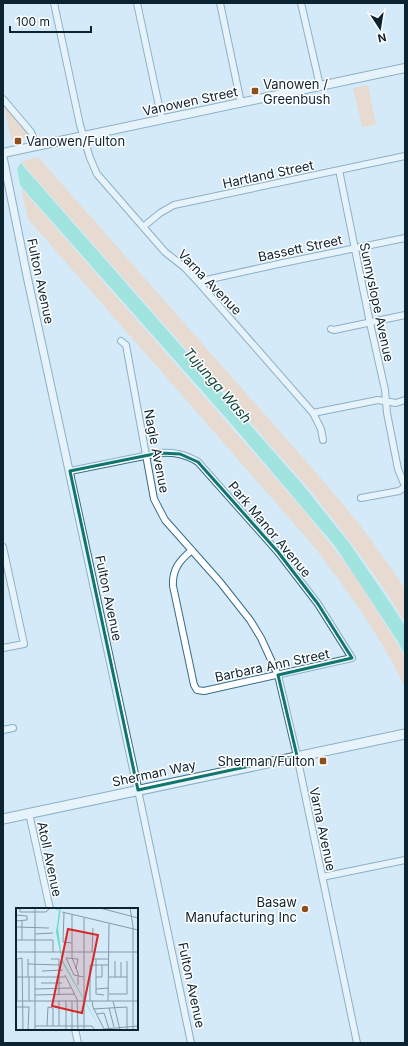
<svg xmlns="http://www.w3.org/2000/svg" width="408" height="1046" font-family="Inter,sans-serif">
<rect width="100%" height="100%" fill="#d4eaf8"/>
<path fill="#ffc8a2" d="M 368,85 L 376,125 L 362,127 L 353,88 Z
M 6,105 L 26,128 L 30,137 L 14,140 L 11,139 L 4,106 Z
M 38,157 L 319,476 L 360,525 L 389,565 L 405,589 L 405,623 C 378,575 343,533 310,490 L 21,162 Z
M 21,188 L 307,514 L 355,576 L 400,648 L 405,658 L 405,687 C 381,636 346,588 311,543 L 28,219 Z"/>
<path fill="#64ddc2" d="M 3,143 L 303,485 L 350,544 L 391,604 L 405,626 L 405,655 L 397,640 L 335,546 L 234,427 L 3,166 Z"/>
<path fill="#d4eaf8" d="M 3,141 L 21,162 L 17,169 L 21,188 L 3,168 Z"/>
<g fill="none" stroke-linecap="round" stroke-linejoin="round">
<defs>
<path id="minor" d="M 54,3 L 80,125 L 90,158 L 97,174 L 165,252 L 184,267 L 200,284 L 313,413 L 321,429 L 323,440
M 137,3 L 162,120
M 220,3 L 241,103
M 301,3 L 320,86
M 3,99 L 31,132 L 36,146
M 339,170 L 370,323 L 385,390 L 387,413 L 398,469 L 405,486
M 143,227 L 160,213 L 174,205 L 405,156
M 200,284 L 206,280 L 283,263 L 405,238
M 331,329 L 334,330 L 405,315
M 121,341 L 126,345 L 154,499 L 165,520 L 220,582 L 250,620 L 261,638 L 278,675 L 297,756 L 357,1043
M 313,413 L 378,400 L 396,403 L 405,400
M 70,471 L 159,453 C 174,452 185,454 198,462 L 278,552 L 318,604 L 352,658 L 204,691 L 197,690 L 194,685 L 173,586 C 172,569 180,560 192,550
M 361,498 L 399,491 L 405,487
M 3,547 L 24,644 L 3,648
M 3,730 L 13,728
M 138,790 L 191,1043
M 29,813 L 50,909
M 322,877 L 405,860
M 75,1029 L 78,1043"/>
<path id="tertiary" d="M 3,157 L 27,276 L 138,790"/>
<path id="secondary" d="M 3,153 L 405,68"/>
<path id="primary" d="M 3,819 L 405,734"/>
</defs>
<use href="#minor" stroke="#366c8c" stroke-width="8"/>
<use href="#tertiary" stroke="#366c8c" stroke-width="9"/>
<use href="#secondary" stroke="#366c8c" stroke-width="10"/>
<use href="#primary" stroke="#366c8c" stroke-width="11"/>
<use href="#minor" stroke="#fff" stroke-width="6"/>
<use href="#tertiary" stroke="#fff" stroke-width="7"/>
<use href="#secondary" stroke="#fff" stroke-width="8"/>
<use href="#primary" stroke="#fff" stroke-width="9"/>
</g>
<path d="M0 0H408V1046H0ZM 159,453 L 180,454 L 198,462 L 278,552 L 318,604 L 352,658 L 278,675 L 297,756 L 138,790 L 70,471 Z" fill="#d4eaf8" fill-opacity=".55" fill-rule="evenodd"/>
<path fill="none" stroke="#0f766e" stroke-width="3" stroke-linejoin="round" d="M 159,453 L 180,454 L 198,462 L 278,552 L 318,604 L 352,658 L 278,675 L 297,756 L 138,790 L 70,471 Z"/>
<g fill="#8f4f18" stroke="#fff" stroke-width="1.5">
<rect x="251" y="87" width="8" height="8" rx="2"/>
<rect x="14" y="137" width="8" height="8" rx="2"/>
<rect x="319" y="757" width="8" height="8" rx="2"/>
<circle cx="305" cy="909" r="4"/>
</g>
<g text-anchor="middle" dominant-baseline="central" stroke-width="3" stroke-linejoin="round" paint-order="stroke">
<g font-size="13" fill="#0c2330" stroke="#fff" text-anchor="start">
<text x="263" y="84">Vanowen /<tspan x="263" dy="15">Greenbush</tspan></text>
<text x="26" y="141">Vanowen/Fulton</text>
<text x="315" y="761" text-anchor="end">Sherman/Fulton</text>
<text x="297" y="902" text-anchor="end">Basaw<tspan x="297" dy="15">Manufacturing Inc</tspan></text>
</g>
<g font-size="13" fill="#0c2330" stroke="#fff">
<text transform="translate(190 101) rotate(-12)">Vanowen Street</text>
<text transform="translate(268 174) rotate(-12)">Hartland Street</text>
<text transform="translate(300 248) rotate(-12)">Bassett Street</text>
<text transform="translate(41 281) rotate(78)">Fulton Avenue</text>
<text transform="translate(210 282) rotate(46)">Varna Avenue</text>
<text transform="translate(377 302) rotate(78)">Sunnyslope Avenue</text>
<text transform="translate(157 451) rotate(79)">Nagle Avenue</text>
<text transform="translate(270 529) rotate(50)">Park Manor Avenue</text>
<text transform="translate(109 598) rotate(78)">Fulton Avenue</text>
<text transform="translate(272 665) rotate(-12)">Barbara Ann Street</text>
<text transform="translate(154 773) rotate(-12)">Sherman Way</text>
<text transform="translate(323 829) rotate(78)">Varna Avenue</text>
<text transform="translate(50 859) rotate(78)">Atoll Avenue</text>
<text transform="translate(192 985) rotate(78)">Fulton Avenue</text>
</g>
<g font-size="14" font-style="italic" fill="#11473c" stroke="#fff">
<text transform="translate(218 385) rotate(49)">Tujunga Wash</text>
</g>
</g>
<g transform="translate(16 908)">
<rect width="122" height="122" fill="#d4eaf8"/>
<path d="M 38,0 L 42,1 L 43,3 L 45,0 L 42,20 L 46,51 L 85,122 L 46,54 L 40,24 L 43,3 Z" fill="#64ddc2"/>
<path fill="none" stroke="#849aa8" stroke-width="1" d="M 4,0 L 4,4 L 30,4 L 33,1M 84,0 L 122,10M 114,0 L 117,18 L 117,122M 46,4 L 122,22M 48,5 L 47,34 L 56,35M 0,7 L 11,8 L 11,12 L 0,13M 56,7 L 56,50 L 62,65 L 62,77M 68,10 L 68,122M 0,19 L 33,20M 19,26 L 37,25M 0,32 L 37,32 L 37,44M 6,32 L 6,13M 0,44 L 122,44M 76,44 L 77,20M 12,51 L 12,69M 35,51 L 43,51 L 43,87M 76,51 L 93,51M 80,51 L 80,86 L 88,87M 105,54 L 105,69M 12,56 L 43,57M 60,61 L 62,51 L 50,50 L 58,67 L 68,69M 26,63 L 47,62M 49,67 L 61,91 L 62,122M 0,69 L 49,69M 13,69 L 13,93M 80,69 L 86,69 L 86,57M 93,69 L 111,69M 99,69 L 99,53M 25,75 L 46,75M 19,81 L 55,80M 80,81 L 93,80M 93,86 L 111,86 L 111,53M 19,87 L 59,86M 0,93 L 122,93M 1,93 L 1,51 L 6,50 L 7,122M 50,93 L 50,122M 56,93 L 56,122M 74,93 L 74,57 L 93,57M 76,93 L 77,99 L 88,121 L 122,118M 92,93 L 93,16M 97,93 L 104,122M 0,99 L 13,99 L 12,122M 0,99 L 0,118M 93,100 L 98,119M 77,101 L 111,99 L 111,122M 81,106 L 88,105 L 93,121M 19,118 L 76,118 L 79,122M 31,118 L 32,99 L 37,100 L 37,118M 43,118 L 43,93M 19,122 L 19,0"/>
<path fill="#d62828" fill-opacity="0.15" stroke="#d62828" stroke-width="2" d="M 52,21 L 82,27 L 66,105 L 36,98 Z"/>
<rect width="122" height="122" fill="none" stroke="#0c2330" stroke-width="2"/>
</g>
<rect width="408" height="1046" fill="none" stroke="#0c2330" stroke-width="8"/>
<g transform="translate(380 28) rotate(168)" stroke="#ffffff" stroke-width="3" paint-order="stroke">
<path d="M0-3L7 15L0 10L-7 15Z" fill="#0c2330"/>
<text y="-6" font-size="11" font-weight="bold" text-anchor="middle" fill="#0c2330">N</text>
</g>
<path d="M10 26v6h81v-6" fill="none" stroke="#0c2330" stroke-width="2"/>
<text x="16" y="26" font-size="12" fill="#0c2330" stroke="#ffffff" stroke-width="3" paint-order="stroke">100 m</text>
</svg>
